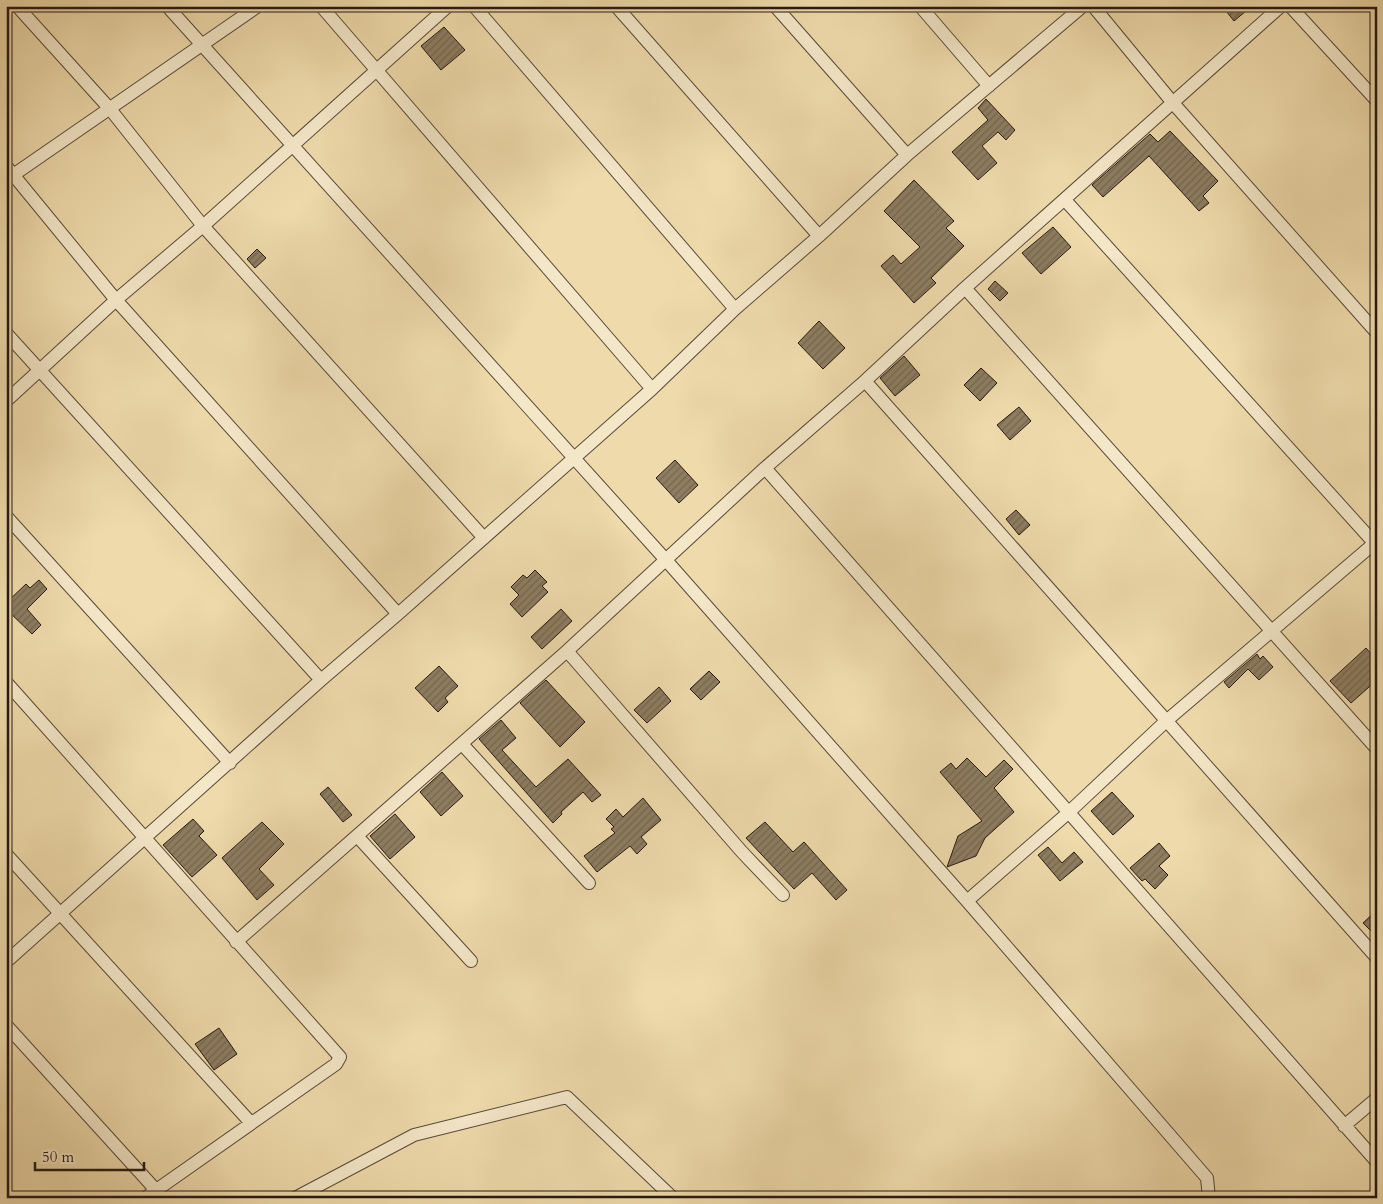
<svg xmlns="http://www.w3.org/2000/svg" width="1383" height="1204" font-family="Cardo,serif">
<defs>
<pattern id="building-hatch" width="6" height="6" patternUnits="userSpaceOnUse" patternTransform="scale(1.25)"><rect width="6" height="6" fill="#8e7d61"/><path d="M-1 1l2-2M0 6l6-6M5 7l2-2" fill="none" stroke="#74664f"/></pattern>
</defs>
<rect width="100%" height="100%" fill="#eedaab"/>
<filter id="stains"><feTurbulence type="fractalNoise" baseFrequency=".004" numOctaves="4"/><feColorMatrix values="0 0 0 0 .2 0 0 0 0 .09 0 0 0 0 .02 0 0 0 .5 -.17"/></filter>
<radialGradient id="worn" r=".72"><stop offset=".6" stop-color="#630" stop-opacity="0"/><stop offset="1" stop-color="#630" stop-opacity=".3"/></radialGradient>
<path fill="url(#building-hatch)" stroke="#271911" d="M 1222,6 L 1252,6 L 1234,21 Z
M 444,27 L 465,50 L 441,70 L 421,46 Z
M 986,99 L 1015,130 L 1006,140 L 998,132 L 982,146 L 997,163 L 978,180 L 952,152 L 988,120 L 978,108 Z
M 1170,131 L 1218,181 L 1203,196 L 1209,203 L 1199,211 L 1149,156 L 1103,197 L 1092,185 L 1150,134 L 1158,142 Z
M 914,180 L 954,221 L 946,228 L 964,246 L 931,278 L 936,283 L 914,303 L 881,266 L 893,255 L 901,264 L 920,247 L 884,211 Z
M 1053,227 L 1071,247 L 1041,274 L 1022,253 Z
M 257,249 L 266,258 L 255,268 L 247,259 Z
M 995,281 L 1008,293 L 1000,301 L 988,289 Z
M 819,321 L 845,348 L 823,369 L 798,343 Z
M 904,356 L 920,375 L 895,396 L 880,378 Z
M 981,368 L 997,383 L 980,401 L 964,385 Z
M 1019,407 L 1031,421 L 1010,440 L 997,425 Z
M 675,460 L 698,485 L 679,503 L 656,478 Z
M 1016,510 L 1030,525 L 1019,535 L 1006,519 Z
M 535,570 L 547,582 L 542,586 L 548,592 L 522,617 L 510,604 L 519,595 L 511,587 L 523,575 L 527,578 Z
M 39,580 L 47,589 L 27,609 L 41,625 L 32,634 L 6,609 L 6,603 L 26,584 L 30,588 Z
M 561,609 L 572,621 L 542,649 L 531,637 Z
M 1366,648 L 1377,660 L 1377,680 L 1351,703 L 1330,681 Z
M 1257,654 L 1260,659 L 1263,656 L 1273,667 L 1259,680 L 1248,669 L 1229,688 L 1224,682 Z
M 439,666 L 458,686 L 445,698 L 448,702 L 438,712 L 415,688 Z
M 709,671 L 720,682 L 701,700 L 690,689 Z
M 546,680 L 585,722 L 560,747 L 520,703 Z
M 659,687 L 671,701 L 647,723 L 634,710 Z
M 501,720 L 516,738 L 502,750 L 536,787 L 568,759 L 601,795 L 592,802 L 583,792 L 561,812 L 562,814 L 553,823 L 479,739 Z
M 967,758 L 986,777 L 1004,760 L 1013,769 L 994,788 L 1014,812 L 985,838 L 976,856 L 947,867 L 958,836 L 982,821 L 940,772 L 951,763 L 956,769 Z
M 442,772 L 463,796 L 441,816 L 420,792 Z
M 328,787 L 352,815 L 343,822 L 320,794 Z
M 1112,792 L 1134,816 L 1113,835 L 1091,811 Z
M 643,798 L 661,820 L 641,837 L 647,844 L 637,854 L 630,846 L 597,872 L 584,856 L 615,833 L 611,829 L 614,827 L 606,819 L 616,809 L 623,817 Z
M 395,814 L 415,837 L 390,859 L 370,836 Z
M 193,819 L 204,831 L 199,836 L 217,855 L 192,877 L 163,845 Z
M 262,822 L 284,844 L 259,869 L 274,885 L 257,900 L 222,858 Z
M 765,822 L 793,852 L 804,842 L 847,890 L 836,900 L 812,873 L 794,889 L 746,838 Z
M 1159,843 L 1170,856 L 1159,866 L 1168,875 L 1155,889 L 1145,879 L 1142,881 L 1130,868 Z
M 1048,847 L 1062,863 L 1074,852 L 1083,862 L 1060,881 L 1038,855 Z
M 1377,910 L 1377,937 L 1363,923 Z
M 219,1028 L 237,1054 L 214,1070 L 195,1044 Z"/>
<g fill="none" stroke-linecap="round" stroke-linejoin="round">
<defs>
<path id="street" d="M 17,6 L 110,109 L 203,226 L 484,538
M 167,6 L 665,559 L 967,901 L 1207,1178 L 1209,1198
M 321,6 L 652,389
M 474,6 L 735,309
M 616,6 L 819,236
M 775,6 L 907,155
M 920,6 L 989,86
M 1093,6 L 1173,103 L 1377,333
M 1290,6 L 1377,101
M 6,166 L 116,300 L 398,614
M 6,180 L 258,6
M 1065,200 L 1377,546
M 965,288 L 1377,749
M 6,333 L 321,680
M 865,381 L 1377,958
M 6,401 L 116,300 L 203,226 L 448,6
M 765,468 L 1377,1162
M 6,516 L 230,763
M 567,651 L 742,852 L 783,895
M 6,682 L 340,1057 L 336,1064 L 145,1198
M 462,744 L 589,883
M 357,836 L 471,961
M 6,854 L 251,1123
M 967,901 L 1068,813 L 1165,722 L 1377,541
M 236,942 L 567,651 L 765,468 L 865,381 L 965,288 L 1281,6
M 6,962 L 321,680 L 398,614 L 652,389 L 735,309 L 819,236 L 907,155 L 1083,6
M 6,1025 L 155,1189
M 1344,1126 L 1377,1098
M 6,1195 L 9,1198
M 295,1198 L 414,1135 L 567,1097 L 673,1198"/>
</defs>
<use href="#street" stroke="#594938" stroke-width="14"/>
<use href="#street" stroke="#f4e7c8" stroke-width="12"/>
</g>
<rect width="1383" height="1204" fill="none" stroke="#eedaab" stroke-width="25"/>
<rect x="8" y="8" width="1368" height="1189" fill="none" stroke="#271911" stroke-width="2.5"/>
<rect x="12" y="12" width="1358" height="1179" fill="none" stroke="#271911"/>
<path d="M35 1162v8h109v-8" fill="none" stroke="#271911" stroke-width="2.5"/>
<text x="42" y="1162" font-size="15" fill="#271911" stroke="#f4e7c8" stroke-width="4" paint-order="stroke">50 m</text>
<rect width="100%" height="100%" filter="url(#stains)"/>
<rect width="100%" height="100%" fill="url(#worn)"/>
</svg>
